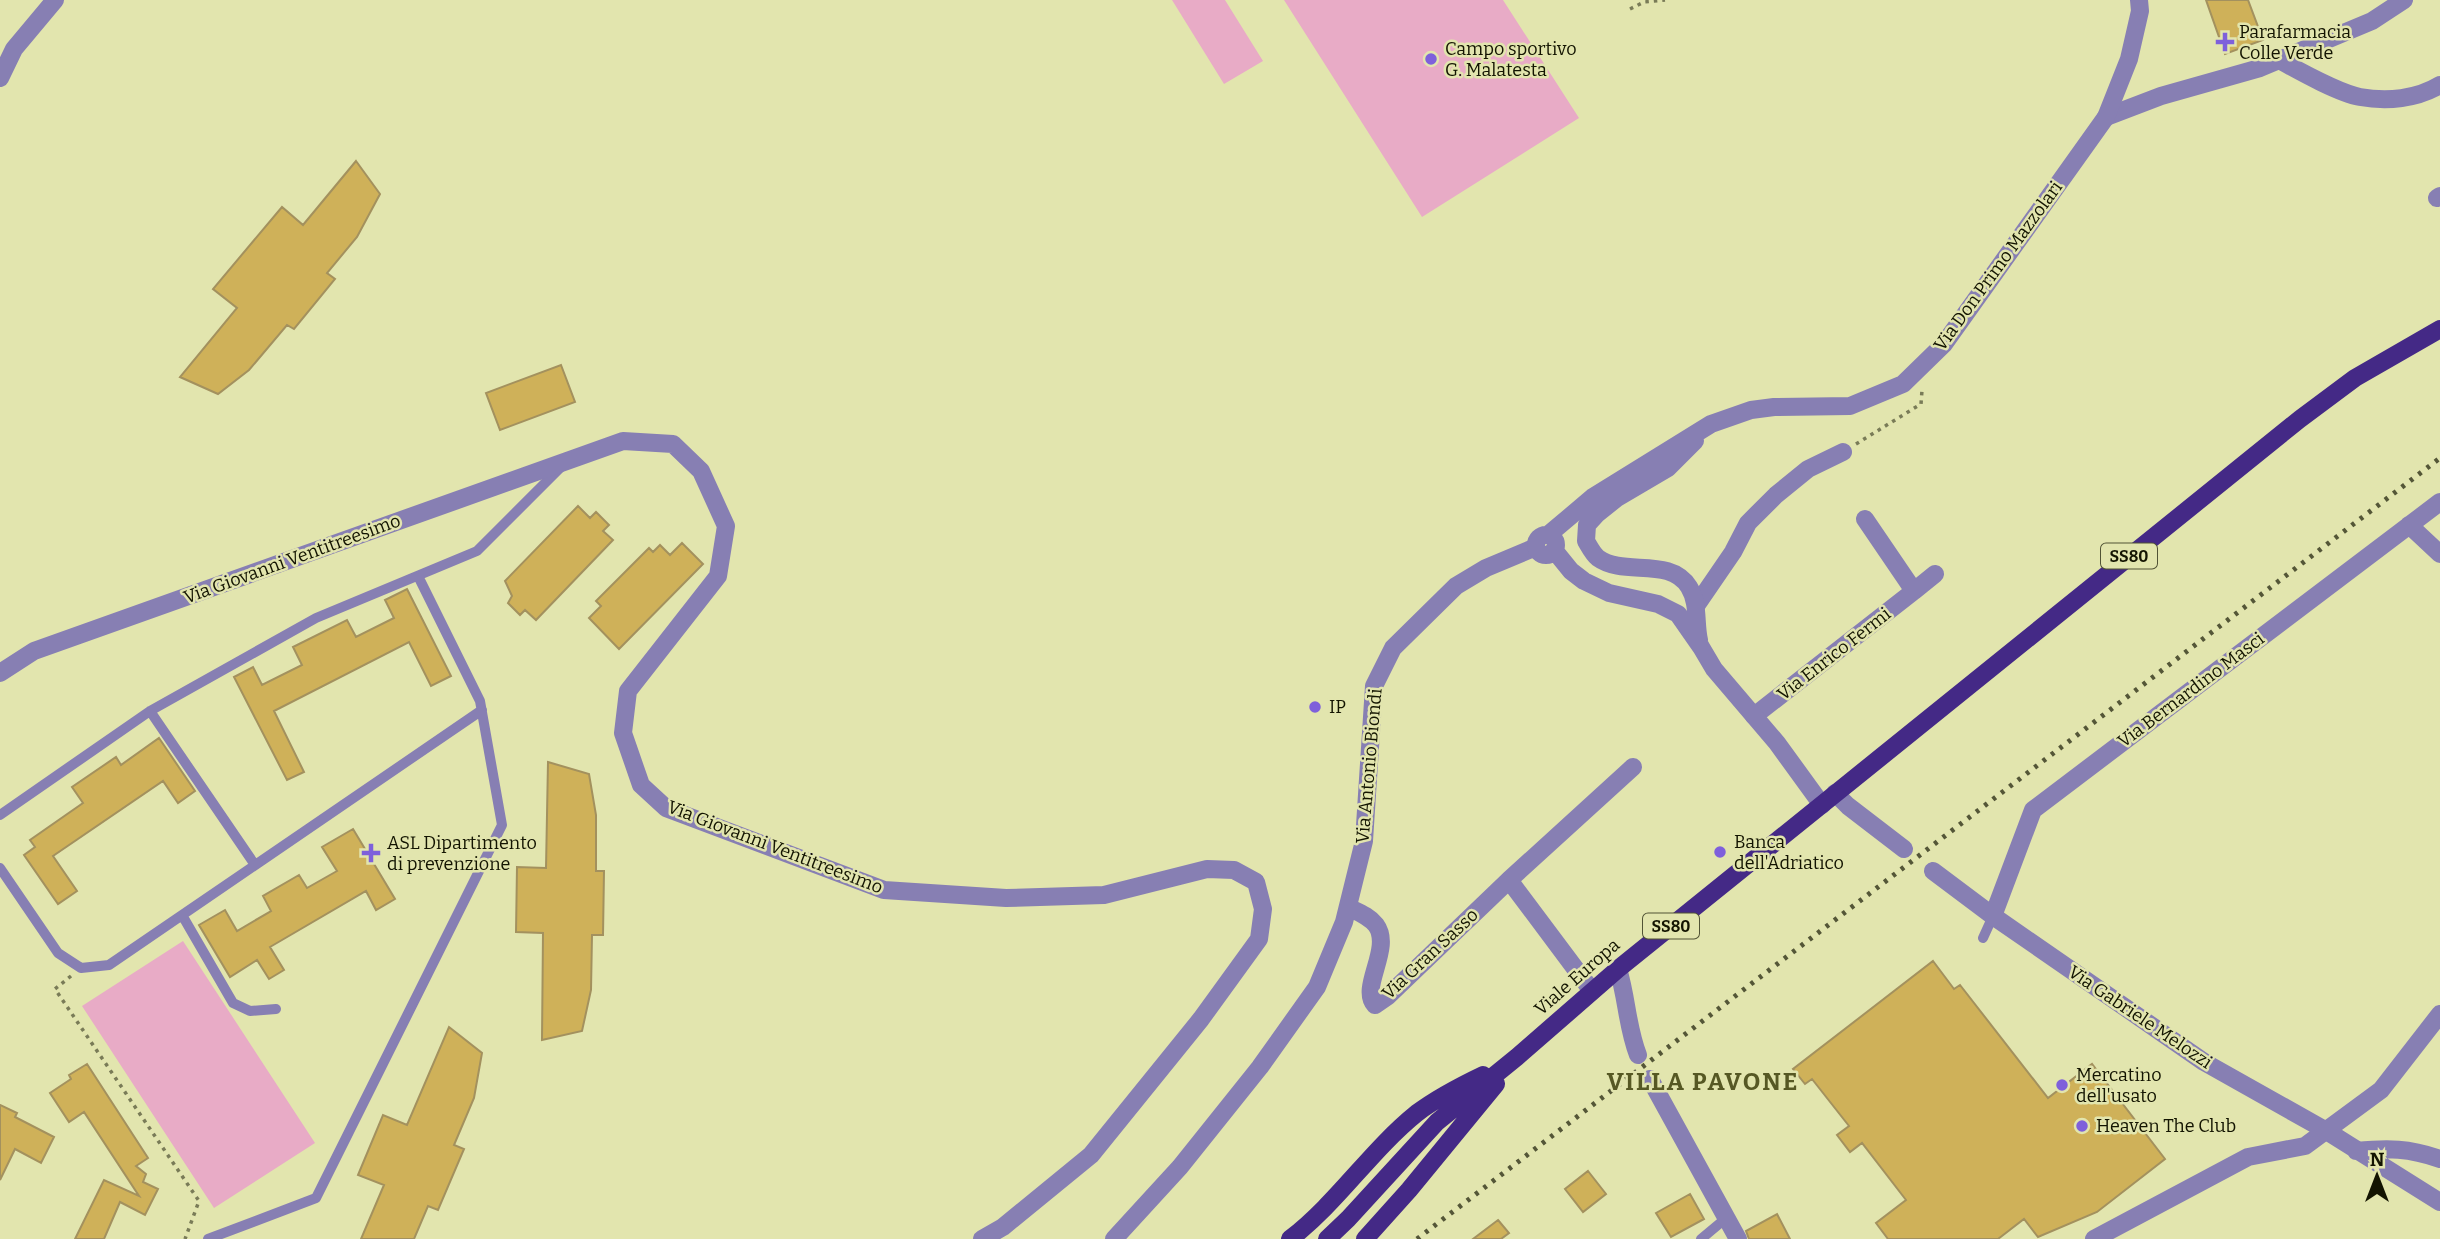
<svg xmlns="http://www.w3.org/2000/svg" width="2440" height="1239" font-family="Bitter,serif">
<rect width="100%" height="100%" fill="#e2e5ae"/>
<path fill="#e8abc6" d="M 1172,0 L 1225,0 L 1263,61 L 1224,84 Z
M 1284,0 L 1503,0 L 1579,118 L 1422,217 Z
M 183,941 L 315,1143 L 214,1208 L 82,1006 Z"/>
<path fill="#cfb159" stroke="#a3915e" stroke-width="2" d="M 2206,0 L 2248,0 L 2263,40 L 2225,54 Z
M 356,161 L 380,194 L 357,237 L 327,273 L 335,279 L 294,329 L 287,325 L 249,370 L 218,394 L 180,377 L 237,308 L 213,289 L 282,207 L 303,225 Z
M 561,365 L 575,402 L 500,430 L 486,393 Z
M 578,506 L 590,518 L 596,512 L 609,525 L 603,531 L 613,540 L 536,620 L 525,610 L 520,615 L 508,603 L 512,596 L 505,581 Z
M 682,543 L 703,564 L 619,649 L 589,618 L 601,606 L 596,601 L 649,548 L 653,552 L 660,545 L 670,555 Z
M 407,589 L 451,676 L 431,686 L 409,642 L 274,711 L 304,772 L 287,780 L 234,677 L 253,667 L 262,685 L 302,665 L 293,647 L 347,620 L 356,637 L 394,618 L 385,600 Z
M 159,738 L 195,791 L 178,803 L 163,781 L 53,856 L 77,891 L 58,904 L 24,855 L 35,847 L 30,840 L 83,803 L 72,787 L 116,757 L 121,765 Z
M 548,762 L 589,774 L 596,815 L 596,871 L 604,871 L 603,935 L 592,935 L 591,990 L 582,1031 L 542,1040 L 543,933 L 516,932 L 517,867 L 546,868 Z
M 353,829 L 395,899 L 376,910 L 366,891 L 270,947 L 284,970 L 269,979 L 257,960 L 230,977 L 199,925 L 225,910 L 237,931 L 271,911 L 263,896 L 299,875 L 307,888 L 337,871 L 322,847 Z
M 1933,961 L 1954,989 L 1960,985 L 2048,1098 L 2092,1064 L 2165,1159 L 2097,1212 L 2038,1237 L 2024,1219 L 1998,1239 L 1888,1239 L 1876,1223 L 1906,1200 L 1862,1143 L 1850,1152 L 1837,1135 L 1849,1126 L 1812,1079 L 1805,1084 L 1793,1069 Z
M 449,1027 L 482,1053 L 474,1098 L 454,1145 L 464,1149 L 438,1210 L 428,1206 L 414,1239 L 361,1239 L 384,1185 L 358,1175 L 383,1115 L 407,1125 Z
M 87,1064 L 148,1158 L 136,1166 L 146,1174 L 143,1182 L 158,1189 L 145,1215 L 120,1202 L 104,1239 L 75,1239 L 104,1180 L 139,1196 L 84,1112 L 69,1122 L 50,1093 L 71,1079 L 69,1075 Z
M 0,1105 L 17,1113 L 15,1117 L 54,1137 L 41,1163 L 15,1149 L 0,1180 Z
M 1588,1171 L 1606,1194 L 1583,1212 L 1565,1189 Z
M 1690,1194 L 1704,1219 L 1671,1237 L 1656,1213 Z
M 1777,1214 L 1790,1239 L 1749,1239 L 1746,1231 Z
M 1498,1220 L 1509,1233 L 1501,1239 L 1473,1239 Z"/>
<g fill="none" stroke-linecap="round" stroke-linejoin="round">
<path stroke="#797b57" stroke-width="3.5" stroke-dasharray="3.5 5" stroke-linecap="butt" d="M 1630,9 L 1644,2 L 1665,0
M 1856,444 L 1921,404 L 1922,390
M 71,976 L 55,989 L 199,1201 L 185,1239"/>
<path stroke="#877fb3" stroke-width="10" d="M 150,711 L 255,865
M 0,815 L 150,711 L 316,618 L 477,551 L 563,465
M 0,868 L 58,953 L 81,968 L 109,965 L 482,710
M 182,915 L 233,1003 L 250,1011 L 276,1009
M 1983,938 L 1993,916
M 208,1239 L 316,1198 L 502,825 L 480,701 L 418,576
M 1701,1239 L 1725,1219"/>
<path stroke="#877fb3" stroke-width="18" d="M 2279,60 C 2299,71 2338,93 2360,97 C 2387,102 2417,99 2440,85
M 0,78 L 14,49 L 55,0
M 2106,117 L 2161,96 L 2260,68 L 2372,21 L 2404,0
M 2437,198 L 2440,196
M 2409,525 L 2440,554
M 1914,591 L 1935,574
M 1696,606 L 1733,552 L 1748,523 L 1776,495 L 1808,469 L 1843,452
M 1754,716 L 1914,591 L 1865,519
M 1835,793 L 1848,806 L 1904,849
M 1933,871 L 1993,916 L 2204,1062 L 2325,1130 L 2440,1202
M 1509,880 L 1633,767
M 1348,907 C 1358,912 1369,916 1376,925 C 1393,948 1359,988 1375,1005 L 1388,996 L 1509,880 L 1592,991
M 1993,916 L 2033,810 L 2440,502
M 1618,969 C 1627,998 1627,1027 1638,1055
M 1650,1079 L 1738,1239
M 2356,1151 C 2388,1148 2409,1148 2440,1159
M 1114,1239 L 1180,1167 L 1260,1067 L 1317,987 L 1344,922 L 1364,841 L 1374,686 L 1393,648 L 1456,586 L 1486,568 L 1536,547
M 2094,1239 L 2248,1157 L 2305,1146 L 2381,1090 L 2440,1014"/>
<path stroke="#877fb3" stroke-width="18" d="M 1695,441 L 1668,468 L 1617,498 L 1597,514 L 1587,525 L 1586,541 C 1589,546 1593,554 1598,558 C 1624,577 1670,556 1689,587 C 1699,603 1695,623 1699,640
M 1548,535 L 1593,497 L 1711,424 L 1751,410 L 1774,407 L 1850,406 L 1903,384 L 1944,344 L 2106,117 L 2129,59 L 2140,11 L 2139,0
M1536 545a10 10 0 1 1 20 0a10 10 0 1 1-20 0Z
M 1554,550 L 1571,571 L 1584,581 L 1609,593 L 1658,604 L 1678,614 L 1701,647 L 1714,669 L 1777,743 L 1822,805
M 0,673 L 34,651 L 623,441 L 673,444 L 701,471 L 726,526 L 718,576 L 628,691 L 623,733 L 641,785 L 666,808 L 884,890 L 1006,898 L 1104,895 L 1207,869 L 1234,870 L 1256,882 L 1263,909 L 1259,939 L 1201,1019 L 1091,1155 L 1003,1227 L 982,1239"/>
<path stroke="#442986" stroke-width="18" d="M 1290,1239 C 1338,1202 1370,1151 1417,1113 C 1437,1098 1460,1086 1483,1075
M 1327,1239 L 1348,1219 L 1437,1122 L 1517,1057 L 1618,969 L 2300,419 L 2355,378 L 2440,329
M 1365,1239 L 1409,1190 L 1496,1084"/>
<path stroke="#545637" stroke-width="5" stroke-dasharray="3.5 7" stroke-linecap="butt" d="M 1417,1239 L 2440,458"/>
</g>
<g fill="#7e60db" stroke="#e2e5ae" stroke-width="2.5">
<path d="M2221.5 31.5h7v7h7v7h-7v7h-7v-7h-7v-7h7z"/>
<circle cx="1431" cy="59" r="7"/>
<circle cx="1315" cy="707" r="7"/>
<circle cx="1720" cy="852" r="7"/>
<path d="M367.5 842.5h7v7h7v7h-7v7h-7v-7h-7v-7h7z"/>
<circle cx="2062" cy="1085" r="7"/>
<circle cx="2082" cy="1126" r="7"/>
</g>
<g text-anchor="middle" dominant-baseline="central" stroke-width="5" stroke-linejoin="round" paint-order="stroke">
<g fill="#e2e5ae" stroke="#515335" stroke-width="2">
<rect x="2101" y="543.5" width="56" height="25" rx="5"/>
<rect x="1643" y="913.5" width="56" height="25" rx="5"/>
</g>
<g font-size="16" font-weight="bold" fill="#131401">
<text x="2129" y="556">SS80</text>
<text x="1671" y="926">SS80</text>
</g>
<g font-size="18" fill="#131401" stroke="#e2e5ae" text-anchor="start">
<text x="2239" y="32">Parafarmacia<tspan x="2239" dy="21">Colle Verde</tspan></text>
<text x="1445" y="49">Campo sportivo<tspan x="1445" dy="21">G. Malatesta</tspan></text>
<text x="1329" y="707">IP</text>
<text x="1734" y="842">Banca<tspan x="1734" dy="21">dell'Adriatico</tspan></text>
<text x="387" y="843">ASL Dipartimento<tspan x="387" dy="21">di prevenzione</tspan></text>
<text x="2076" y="1075">Mercatino<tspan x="2076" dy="21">dell'usato</tspan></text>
<text x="2096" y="1126">Heaven The Club</text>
</g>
<g font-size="18" fill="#131401" stroke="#e2e5ae">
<text transform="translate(1998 266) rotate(-54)">Via Don Primo Mazzolari</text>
<text transform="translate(292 559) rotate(-20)">Via Giovanni Ventitreesimo</text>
<text transform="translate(1834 654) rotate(-38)">Via Enrico Fermi</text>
<text transform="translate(2191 690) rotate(-37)">Via Bernardino Masci</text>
<text transform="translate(1369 766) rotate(-85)">Via Antonio Biondi</text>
<text transform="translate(775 847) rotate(21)">Via Giovanni Ventitreesimo</text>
<text transform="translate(1430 954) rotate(-43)">Via Gran Sasso</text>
<text transform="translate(1577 977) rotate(-41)">Viale Europa</text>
<text transform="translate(2140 1017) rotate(34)">Via Gabriele Melozzi</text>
</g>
<g font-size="24" font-weight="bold" letter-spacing="2" fill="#565824" stroke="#e2e5ae">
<text x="1703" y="1082">VILLA PAVONE</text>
</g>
</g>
<g transform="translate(2377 1176)" stroke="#e2e5ae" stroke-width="5" paint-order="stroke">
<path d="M0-5L12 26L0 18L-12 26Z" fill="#131401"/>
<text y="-10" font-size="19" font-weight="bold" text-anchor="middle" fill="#131401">N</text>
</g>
</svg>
